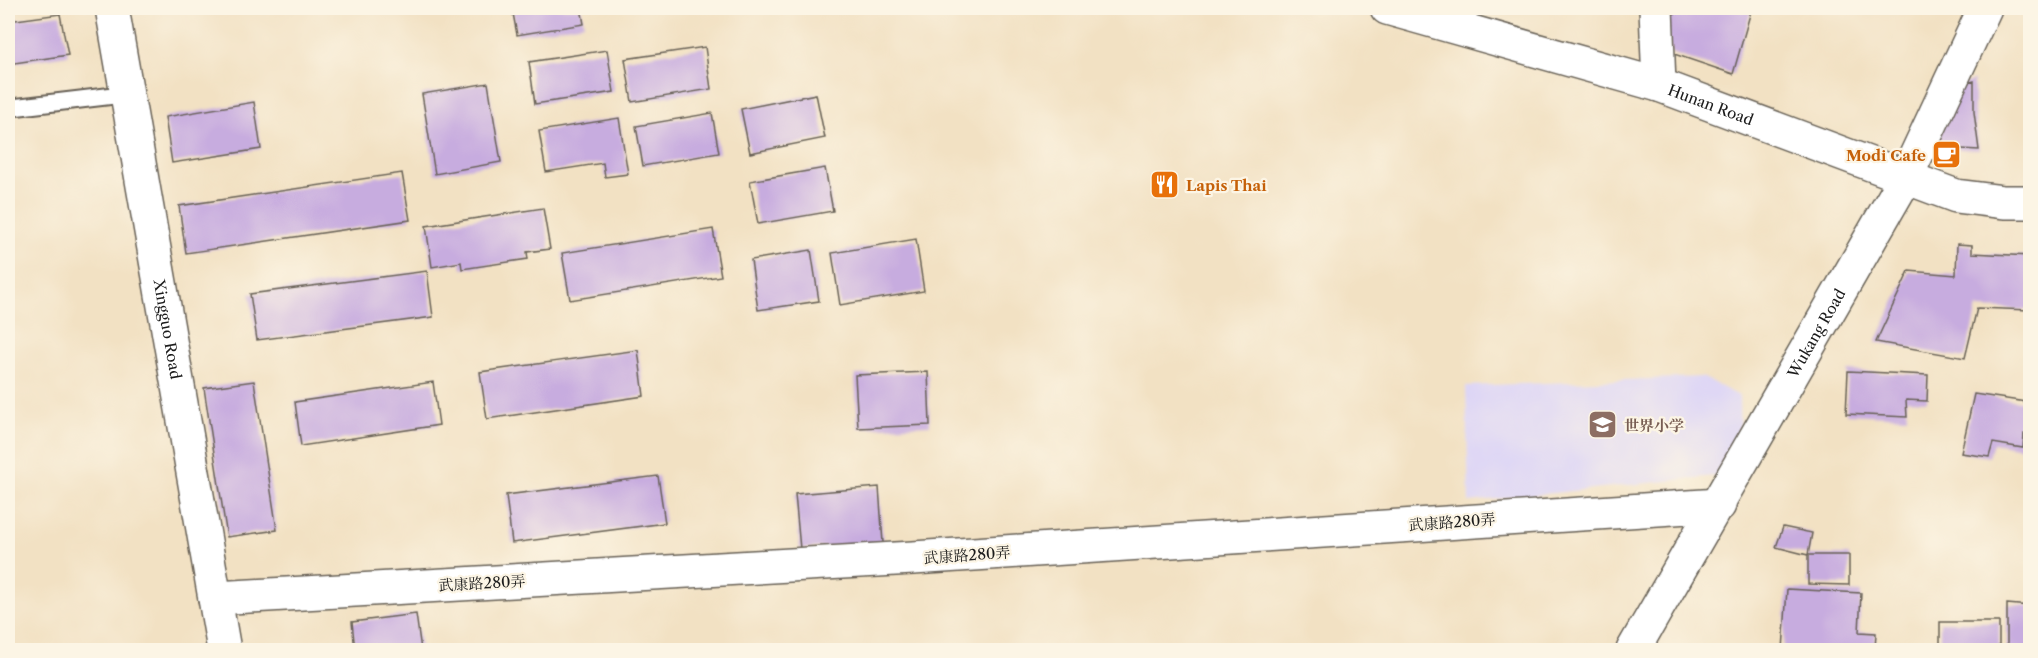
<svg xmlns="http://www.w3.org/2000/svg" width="2038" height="658" font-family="'Libre Caslon Text','Noto Serif SC',serif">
<rect width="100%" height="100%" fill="#fcf5e5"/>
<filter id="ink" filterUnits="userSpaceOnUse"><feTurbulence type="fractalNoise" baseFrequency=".0167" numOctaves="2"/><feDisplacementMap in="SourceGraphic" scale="12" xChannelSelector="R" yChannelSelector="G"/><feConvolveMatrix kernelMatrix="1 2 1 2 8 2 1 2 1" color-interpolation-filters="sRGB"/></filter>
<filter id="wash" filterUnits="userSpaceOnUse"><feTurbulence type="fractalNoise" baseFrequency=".008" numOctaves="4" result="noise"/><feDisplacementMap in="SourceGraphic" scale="24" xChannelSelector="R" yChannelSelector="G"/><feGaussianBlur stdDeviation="1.35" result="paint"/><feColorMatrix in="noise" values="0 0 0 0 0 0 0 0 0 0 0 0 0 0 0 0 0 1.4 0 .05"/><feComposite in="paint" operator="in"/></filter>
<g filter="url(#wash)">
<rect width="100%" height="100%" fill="#f2e1c3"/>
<path fill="#ddd5f6" d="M 1702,377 L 1739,396 L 1740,454 L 1722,475 L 1469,502 L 1466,386 Z"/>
<g id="blocks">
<path fill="#c7acdf" d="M 512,8 L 581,8 L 584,24 L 517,35 Z
M 1714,8 L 1751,11 L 1733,74 L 1671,53 L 1663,15 Z
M 8,14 L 16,20 L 60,14 L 68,55 L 8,64 Z
M 705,47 L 711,89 L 632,102 L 625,59 Z
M 607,50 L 614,92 L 535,104 L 529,62 Z
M 1974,81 L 1974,112 L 1979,150 L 1943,148 L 1937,128 L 1950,88 Z
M 488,83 L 501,162 L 435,174 L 422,94 Z
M 816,94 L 825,138 L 750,153 L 741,109 Z
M 254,102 L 261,149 L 172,163 L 165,117 Z
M 712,113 L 719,153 L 643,166 L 636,126 Z
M 619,118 L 628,174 L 605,177 L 603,163 L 546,172 L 539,131 Z
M 825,168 L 833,211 L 758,224 L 750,181 Z
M 402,173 L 410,220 L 186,253 L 179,206 Z
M 543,208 L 550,249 L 527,252 L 528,259 L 462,269 L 461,262 L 432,267 L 426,226 Z
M 713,229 L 721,276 L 570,300 L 562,253 Z
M 916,239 L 924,291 L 840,305 L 832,253 Z
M 1957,244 L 1972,245 L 1972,253 L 2030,256 L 2030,310 L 1977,308 L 1965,358 L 1876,342 L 1909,271 L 1956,275 Z
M 811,250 L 819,301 L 758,310 L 751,260 Z
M 427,271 L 433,317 L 257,340 L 250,294 Z
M 638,350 L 644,396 L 487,419 L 480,372 Z
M 1848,371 L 1928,375 L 1927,401 L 1906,400 L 1907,417 L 1846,414 Z
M 928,372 L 930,425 L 858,428 L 855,375 Z
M 254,381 L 277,530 L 227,537 L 204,388 Z
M 433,382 L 439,425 L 301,446 L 295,402 Z
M 1974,394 L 2026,402 L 2030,399 L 2030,435 L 2024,434 L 2023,448 L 1993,443 L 1989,457 L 1961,453 Z
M 658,476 L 665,523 L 512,543 L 506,495 Z
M 879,487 L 883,543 L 800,549 L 795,494 Z
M 1783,527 L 1812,533 L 1808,555 L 1776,547 Z
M 1808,555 L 1849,555 L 1849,585 L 1808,584 Z
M 1787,589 L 1861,593 L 1859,632 L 1876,633 L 1875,650 L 1783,650 Z
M 2007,604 L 2030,606 L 2030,650 L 2007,650 Z
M 416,614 L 421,650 L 355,650 L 352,622 Z
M 1940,622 L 1999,622 L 1999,650 L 1940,650 Z"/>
</g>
</g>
<g filter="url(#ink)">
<use href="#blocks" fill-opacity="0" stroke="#676156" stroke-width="1.5"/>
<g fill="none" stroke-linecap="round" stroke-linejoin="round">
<defs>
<path id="service" d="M 8,108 L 127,94"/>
<g id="minor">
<path id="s1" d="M 112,8 L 224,650"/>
<path id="s2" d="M 1387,8 L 1659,85 L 1956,196 L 2004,202 L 2030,202"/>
<path d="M 1656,8 L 1659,85"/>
<path d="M 215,598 L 913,558 L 1719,505"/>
<path id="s3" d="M 1633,650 L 1906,177 L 1985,8"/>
</g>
</defs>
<use href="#service" stroke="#676156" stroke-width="20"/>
<use href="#minor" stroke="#676156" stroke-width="36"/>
<use href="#service" stroke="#fff" stroke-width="16"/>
<use href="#minor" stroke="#fff" stroke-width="33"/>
</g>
</g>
<defs>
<symbol id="cafe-square" viewBox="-11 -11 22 22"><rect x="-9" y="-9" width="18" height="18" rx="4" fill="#e8710a" stroke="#fcf5e5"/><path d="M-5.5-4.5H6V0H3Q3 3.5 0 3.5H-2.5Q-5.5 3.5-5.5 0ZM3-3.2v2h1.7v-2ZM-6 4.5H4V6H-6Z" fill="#fff"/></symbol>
<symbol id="restaurant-square" viewBox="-11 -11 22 22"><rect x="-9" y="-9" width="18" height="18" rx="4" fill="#e8710a" stroke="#fcf5e5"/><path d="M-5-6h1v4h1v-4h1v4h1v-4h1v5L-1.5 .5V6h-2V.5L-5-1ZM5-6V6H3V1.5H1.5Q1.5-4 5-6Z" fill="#fff"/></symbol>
<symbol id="school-square" viewBox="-11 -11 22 22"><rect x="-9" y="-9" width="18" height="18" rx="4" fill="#8d6e63" stroke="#fcf5e5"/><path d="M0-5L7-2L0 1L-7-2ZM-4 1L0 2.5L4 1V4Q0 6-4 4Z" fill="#fff"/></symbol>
</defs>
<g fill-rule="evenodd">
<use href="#cafe-square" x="1930" y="138" width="33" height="33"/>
<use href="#restaurant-square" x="1148" y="168" width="33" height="33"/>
<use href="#school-square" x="1586" y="408" width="33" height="33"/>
</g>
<g text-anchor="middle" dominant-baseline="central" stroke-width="4.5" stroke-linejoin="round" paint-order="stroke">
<g font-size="15" fill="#1c1c1c" stroke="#fcf5e5">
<text stroke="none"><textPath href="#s2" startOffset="338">Hunan Road</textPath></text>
<text stroke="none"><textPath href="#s1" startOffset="326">Xingguo Road</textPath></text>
<text stroke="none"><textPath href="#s3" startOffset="366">Wukang Road</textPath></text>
<text transform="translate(1452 522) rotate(-4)">武康路280弄</text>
<text transform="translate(967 555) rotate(-4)">武康路280弄</text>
<text transform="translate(482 583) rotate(-3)">武康路280弄</text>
</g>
<g font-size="15" font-weight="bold" fill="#c56008" stroke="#fcf5e5" text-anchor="end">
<text x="1926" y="155">Modi Cafe</text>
<text x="1186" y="185" text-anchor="start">Lapis Thai</text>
</g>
<g font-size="15" font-weight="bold" fill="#785e54" stroke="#fcf5e5" text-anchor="start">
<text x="1624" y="425">世界小学</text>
</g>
</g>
<rect width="2038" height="658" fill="none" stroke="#fcf5e5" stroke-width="30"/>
</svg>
